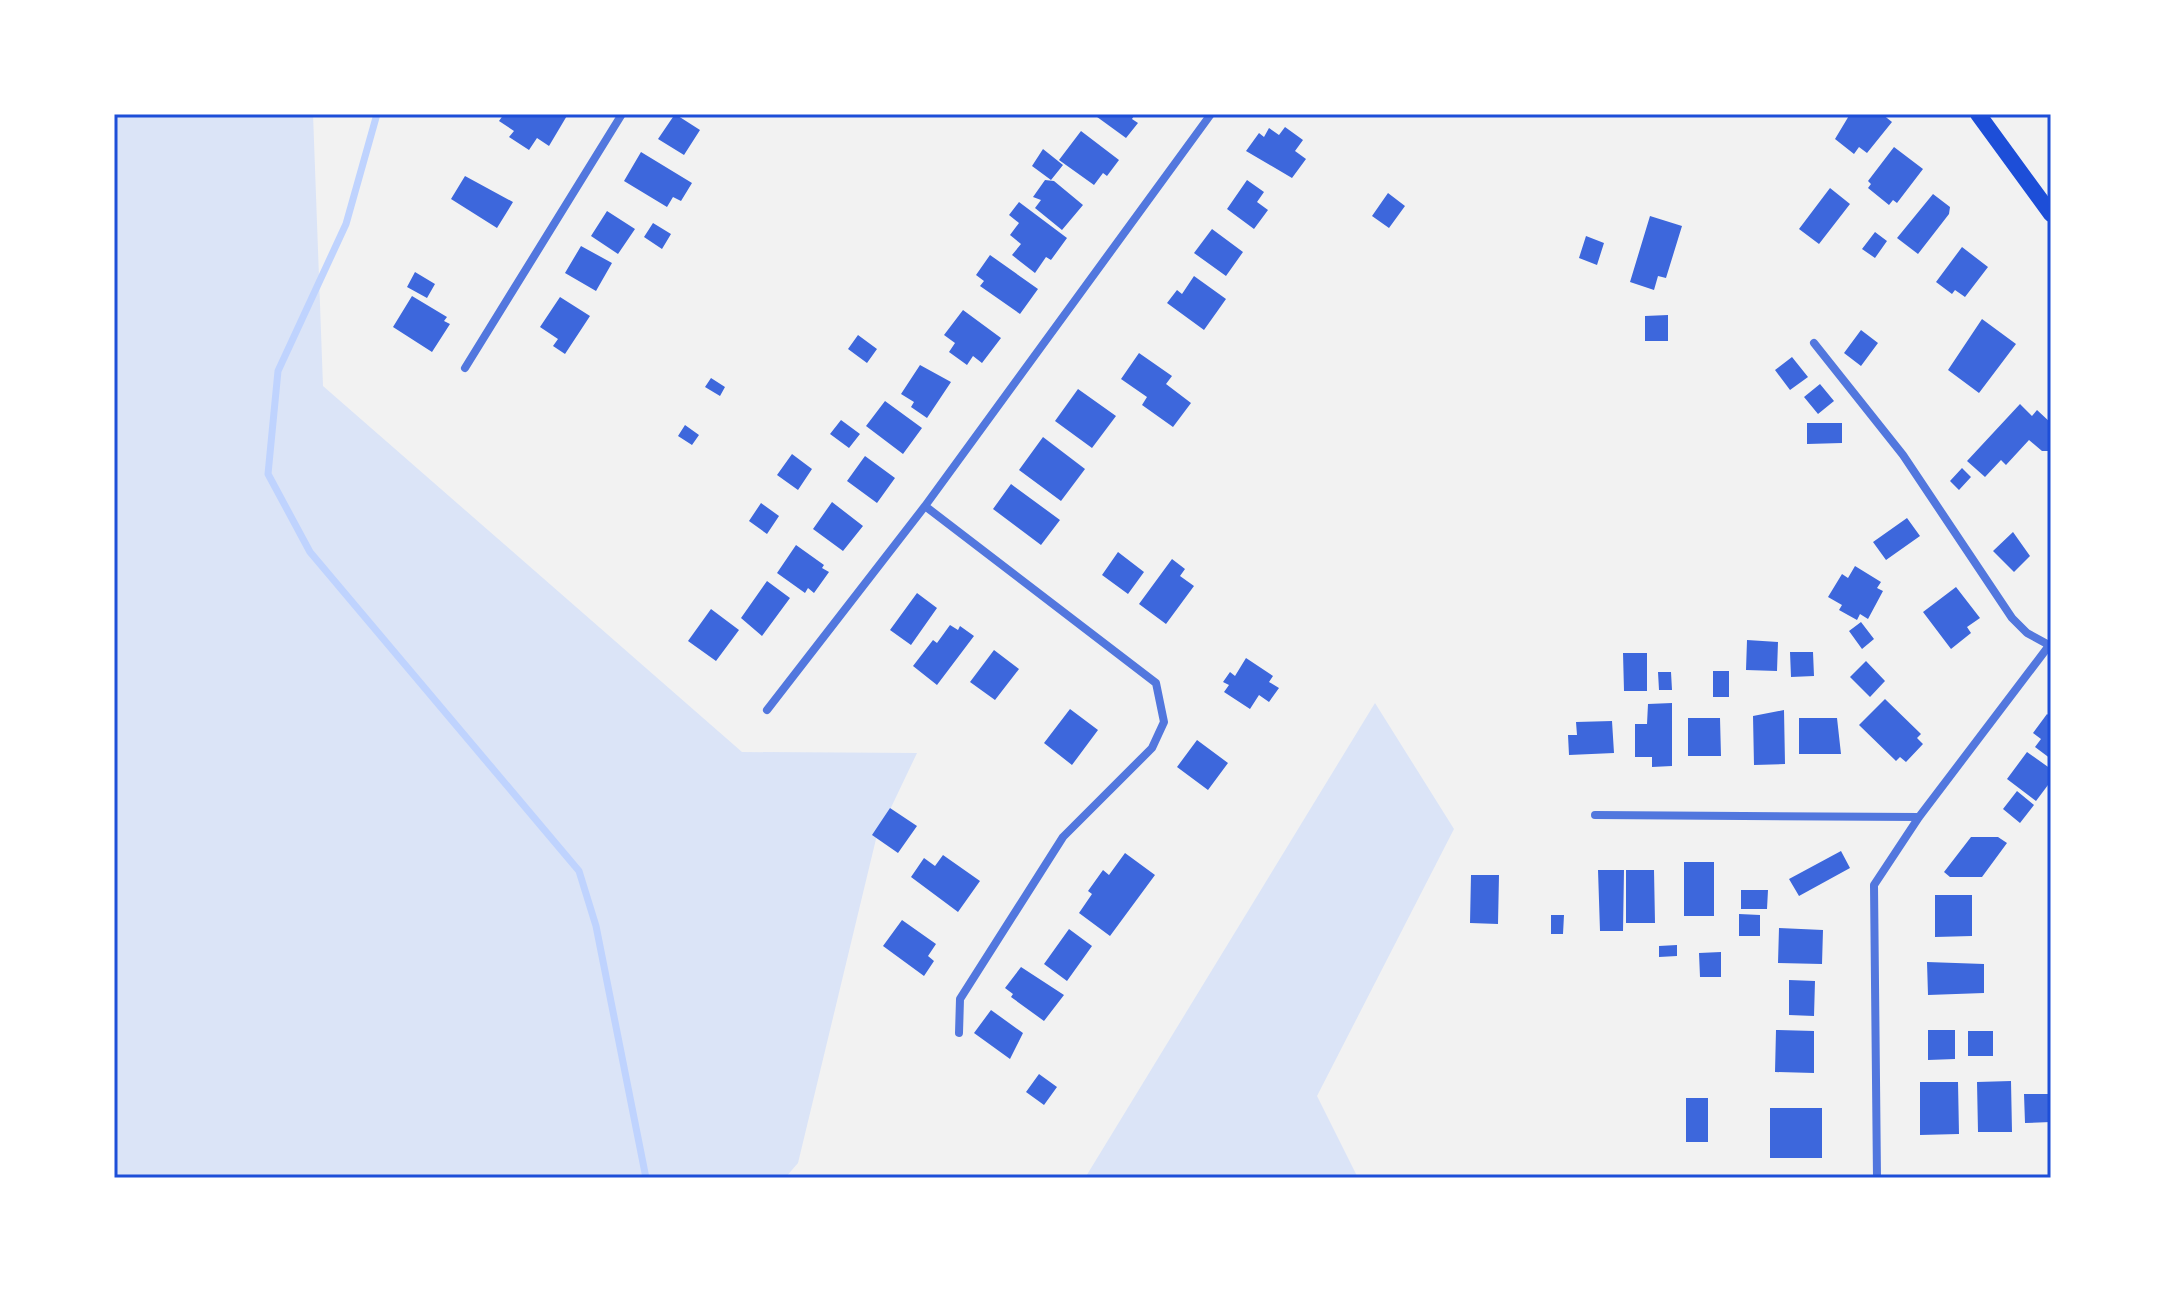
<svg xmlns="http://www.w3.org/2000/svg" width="2165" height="1292" font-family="'DM Sans',sans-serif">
<rect width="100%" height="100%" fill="#f2f2f2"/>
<path fill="#dbe4f7" d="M 114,114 L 313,114 L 323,386 L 742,752 L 917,753 L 876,839 L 798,1163 L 785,1178 L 114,1178 Z
M 1375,703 L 1454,829 L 1317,1096 L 1358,1178 L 1085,1178 Z"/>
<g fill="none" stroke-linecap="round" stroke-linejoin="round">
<path stroke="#bfd3fe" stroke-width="7" d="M 377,114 L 346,224 L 278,371 L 268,474 L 310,552 L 579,871 L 596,926 L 646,1178"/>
</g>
<path fill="#3d67dc" d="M 504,114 L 568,114 L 549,146 L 537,138 L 529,150 L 509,137 L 514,131 L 499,121 Z
M 675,114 L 700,130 L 684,155 L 658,139 Z
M 1093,114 L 1135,114 L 1132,119 L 1138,123 L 1126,138 Z
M 1850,114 L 1882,114 L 1892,122 L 1867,153 L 1859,147 L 1854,154 L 1835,139 Z
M 1285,127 L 1303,140 L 1295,151 L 1306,159 L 1292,178 L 1246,151 L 1259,133 L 1264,137 L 1269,128 L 1279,135 Z
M 1081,131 L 1119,160 L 1107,176 L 1103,173 L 1094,185 L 1059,160 Z
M 1894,147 L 1923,169 L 1897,203 L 1893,200 L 1889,205 L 1868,188 L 1871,184 L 1868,181 Z
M 1043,149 L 1063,165 L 1051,180 L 1032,166 Z
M 641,152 L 692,183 L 681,201 L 673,197 L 667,207 L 624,181 Z
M 465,176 L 513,202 L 497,228 L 451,199 Z
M 1045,180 L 1054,181 L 1083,205 L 1062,230 L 1035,208 L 1041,200 L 1033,197 Z
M 1247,180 L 1264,192 L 1257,202 L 1268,210 L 1254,229 L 1227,209 Z
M 1830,188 L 1850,204 L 1819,244 L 1799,229 Z
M 1388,193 L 1405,206 L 1389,228 L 1372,216 Z
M 1933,194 L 1950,207 L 1949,214 L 1918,254 L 1897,238 Z
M 1019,202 L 1067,238 L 1051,260 L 1046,257 L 1035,273 L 1012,255 L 1021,244 L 1010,235 L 1019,223 L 1009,215 Z
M 607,211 L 635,229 L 618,254 L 591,236 Z
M 1650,216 L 1682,226 L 1666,278 L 1658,276 L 1654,290 L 1630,282 Z
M 653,223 L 671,234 L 662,249 L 644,237 Z
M 1212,229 L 1243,252 L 1226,276 L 1194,253 Z
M 1875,232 L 1887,241 L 1875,258 L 1862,249 Z
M 1586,236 L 1604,243 L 1597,265 L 1579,258 Z
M 581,246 L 612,263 L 596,291 L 565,273 Z
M 1962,247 L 1988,267 L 1965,297 L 1955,290 L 1952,294 L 1936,282 Z
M 990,255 L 1038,289 L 1020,314 L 980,286 L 984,281 L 976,275 Z
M 415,272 L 435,284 L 427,298 L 407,287 Z
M 1194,276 L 1226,299 L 1204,330 L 1167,303 L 1177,290 L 1182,294 Z
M 412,296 L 447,317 L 444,321 L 450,324 L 432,352 L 393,327 Z
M 560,297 L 590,316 L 565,354 L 553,346 L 558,339 L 540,327 Z
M 963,310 L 1001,338 L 982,363 L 973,356 L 967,365 L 949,352 L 955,343 L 944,335 Z
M 1668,315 L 1668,341 L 1645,341 L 1645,316 Z
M 1982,319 L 2016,344 L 1979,393 L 1948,370 Z
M 1861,330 L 1878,343 L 1861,366 L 1844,353 Z
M 858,335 L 877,349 L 867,363 L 848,349 Z
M 1139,353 L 1172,376 L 1166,384 L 1191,403 L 1173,427 L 1142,405 L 1147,397 L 1121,379 Z
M 1792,357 L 1808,377 L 1790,390 L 1775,370 Z
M 920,365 L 951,382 L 927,418 L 911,407 L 914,402 L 901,394 Z
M 711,378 L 725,387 L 720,396 L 705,387 Z
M 1820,384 L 1834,401 L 1818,414 L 1804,397 Z
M 1078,389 L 1116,416 L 1092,448 L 1055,421 Z
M 885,401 L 922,428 L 903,454 L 866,426 Z
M 2020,404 L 2032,416 L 2037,410 L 2051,423 L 2051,451 L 2042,451 L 2029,440 L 2006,465 L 2001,460 L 1985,477 L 1967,461 Z
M 841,420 L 860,434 L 849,448 L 830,434 Z
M 1807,423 L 1842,423 L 1842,443 L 1807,444 Z
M 685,425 L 699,435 L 692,445 L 678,436 Z
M 1043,437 L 1085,469 L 1061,501 L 1019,470 Z
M 792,454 L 812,469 L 798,490 L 777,475 Z
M 865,456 L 895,478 L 877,503 L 847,481 Z
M 1962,468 L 1971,477 L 1959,490 L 1950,481 Z
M 1011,484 L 1060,520 L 1041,545 L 993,509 Z
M 832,502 L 863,526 L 843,551 L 813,529 Z
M 761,503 L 779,516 L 767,534 L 749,521 Z
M 1907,518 L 1920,536 L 1886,560 L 1873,542 Z
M 2013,532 L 2030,556 L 2014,572 L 1993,551 Z
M 796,545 L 824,565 L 822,568 L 829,572 L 814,593 L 808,588 L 805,593 L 777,573 Z
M 1118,552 L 1144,572 L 1128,594 L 1102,575 Z
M 1172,559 L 1185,569 L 1180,576 L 1194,586 L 1166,624 L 1139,604 Z
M 1855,566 L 1881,582 L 1877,588 L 1883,591 L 1868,619 L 1860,614 L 1857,620 L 1839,610 L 1842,605 L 1828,597 L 1842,574 L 1848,578 Z
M 767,581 L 790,598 L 762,636 L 741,618 Z
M 1956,587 L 1980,618 L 1967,627 L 1971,633 L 1951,649 L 1923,612 Z
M 917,593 L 937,608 L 911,645 L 890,630 Z
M 711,609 L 739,630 L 716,661 L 688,641 Z
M 1861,622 L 1874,639 L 1862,649 L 1849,631 Z
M 950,625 L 958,630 L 960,626 L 974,636 L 937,685 L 913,666 L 933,640 L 937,643 Z
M 1747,640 L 1778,642 L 1777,671 L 1746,670 Z
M 994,650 L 1019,669 L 995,700 L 970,682 Z
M 1790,652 L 1813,652 L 1814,676 L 1791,677 Z
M 1623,653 L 1647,653 L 1647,691 L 1624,691 Z
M 1246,658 L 1273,676 L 1269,682 L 1279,688 L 1269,702 L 1259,695 L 1250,709 L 1224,692 L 1229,685 L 1223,682 L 1230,672 L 1235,676 Z
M 1866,661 L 1885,681 L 1870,697 L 1850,677 Z
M 1713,671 L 1729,671 L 1729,697 L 1713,697 Z
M 1658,672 L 1671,672 L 1672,690 L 1659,690 Z
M 1885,699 L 1921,734 L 1917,738 L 1923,744 L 1906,762 L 1900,757 L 1896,761 L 1859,725 Z
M 1672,703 L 1672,766 L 1652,767 L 1652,757 L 1635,757 L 1635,724 L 1647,724 L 1648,704 Z
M 1070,709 L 1098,730 L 1072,765 L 1044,743 Z
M 1784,710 L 1785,764 L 1754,765 L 1753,716 Z
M 2047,714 L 2051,717 L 2051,759 L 2035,747 L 2041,739 L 2033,733 Z
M 1688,718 L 1720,718 L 1721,756 L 1688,756 Z
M 1799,718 L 1837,718 L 1841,754 L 1799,754 Z
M 1612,721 L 1614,753 L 1569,755 L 1568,735 L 1577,735 L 1576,722 Z
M 1197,740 L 1228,763 L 1208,790 L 1177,767 Z
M 2027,752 L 2051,769 L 2051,781 L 2036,801 L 2007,779 Z
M 2017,791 L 2034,805 L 2020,823 L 2003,809 Z
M 890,808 L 917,826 L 898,853 L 872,835 Z
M 1971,837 L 1998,837 L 2007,843 L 1982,877 L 1950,877 L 1944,872 Z
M 1841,851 L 1850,868 L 1799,896 L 1789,879 Z
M 1125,853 L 1155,875 L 1110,936 L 1079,913 L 1092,894 L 1088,891 L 1103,870 L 1109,875 Z
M 943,855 L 980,881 L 958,912 L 911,877 L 924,858 L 935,866 Z
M 1684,862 L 1714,862 L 1714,916 L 1684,916 Z
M 1598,870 L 1624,870 L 1623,931 L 1600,931 Z
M 1626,870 L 1654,870 L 1655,923 L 1626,923 Z
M 1471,875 L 1499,875 L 1498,924 L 1470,923 Z
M 1741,890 L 1768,890 L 1767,909 L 1741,909 Z
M 1935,895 L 1972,895 L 1972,936 L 1935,937 Z
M 1739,914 L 1760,915 L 1760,936 L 1739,936 Z
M 1551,915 L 1564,915 L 1563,934 L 1551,934 Z
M 902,920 L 936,944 L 928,956 L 934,961 L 924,976 L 883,946 Z
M 1779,928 L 1823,930 L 1822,964 L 1778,963 Z
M 1069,929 L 1092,946 L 1067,981 L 1044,964 Z
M 1677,945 L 1677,956 L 1659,957 L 1659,946 Z
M 1721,952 L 1721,977 L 1700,977 L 1699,953 Z
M 1927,962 L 1984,964 L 1984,993 L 1928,995 Z
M 1021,967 L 1064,995 L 1044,1021 L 1011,997 L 1013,994 L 1005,988 Z
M 1789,980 L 1815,981 L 1814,1016 L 1789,1015 Z
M 991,1010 L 1023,1033 L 1010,1059 L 974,1033 Z
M 1776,1030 L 1814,1031 L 1814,1073 L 1775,1072 Z
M 1928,1030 L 1955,1030 L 1955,1059 L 1928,1060 Z
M 1968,1031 L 1993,1031 L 1993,1056 L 1968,1056 Z
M 1039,1074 L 1057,1087 L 1044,1105 L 1026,1092 Z
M 2011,1081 L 2012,1132 L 1978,1132 L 1977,1082 Z
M 1920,1082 L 1958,1082 L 1959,1134 L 1920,1135 Z
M 2024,1094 L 2051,1094 L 2051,1122 L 2025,1123 Z
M 1686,1098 L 1708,1098 L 1708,1142 L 1686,1142 Z
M 1770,1108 L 1822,1108 L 1822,1158 L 1770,1158 Z"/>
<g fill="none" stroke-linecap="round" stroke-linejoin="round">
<path stroke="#5277de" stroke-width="8" d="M 1814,343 L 1903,455 L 2012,618 L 2027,633 L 2049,645
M 465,368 L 622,114
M 925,506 L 1156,683 L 1164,722 L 1152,748 L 1063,837 L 960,999 L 959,1033
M 767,710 L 925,506 L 1211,114
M 1595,815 L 1919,817
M 1877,1178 L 1874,885 L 1919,817 L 2051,643"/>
<path stroke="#1d4ed8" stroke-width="16" d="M 1978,114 L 2051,214"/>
</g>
<rect width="2165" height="1292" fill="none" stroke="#ffffff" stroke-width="232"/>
<rect x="116" y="116" width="1933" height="1060" fill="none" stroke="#1d4ed8" stroke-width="3"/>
</svg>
